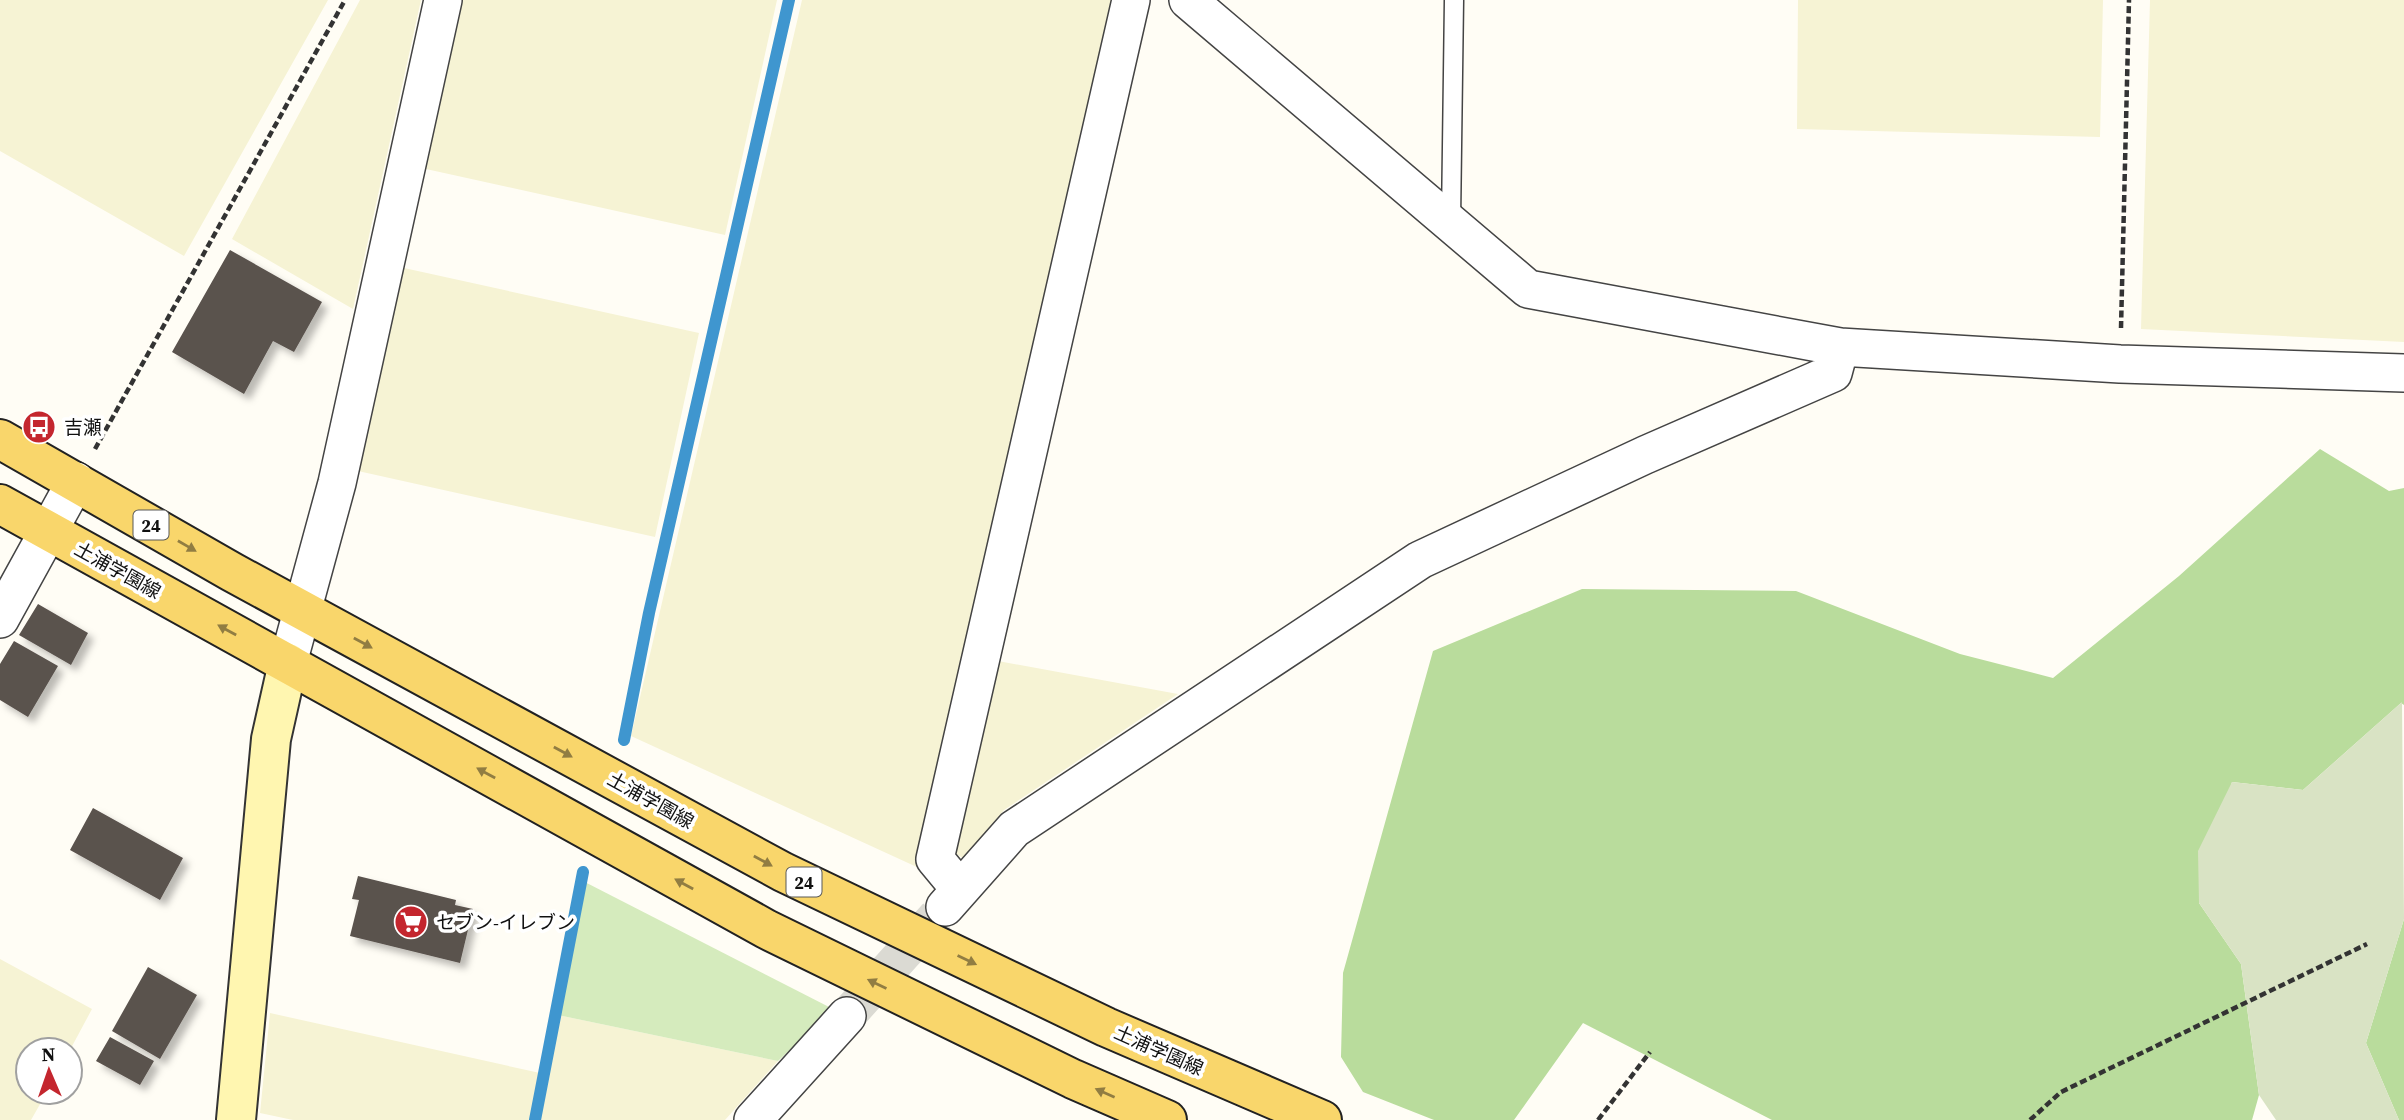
<svg xmlns="http://www.w3.org/2000/svg" width="2404" height="1120" font-family="'Source Serif 4','Noto Sans JP',serif">
<defs>
<filter id="shadow"><feDropShadow dx="6" dy="6" stdDeviation="3.5" flood-color="#0004"/></filter>
</defs>
<rect width="100%" height="100%" fill="#fffdf5"/>
<path fill="#f6f3d4" d="M 0,0 L 328,0 L 184,256 L 0,151 Z
M 360,0 L 421,0 L 353,309 L 232,239 Z
M 462,0 L 777,0 L 725,235 L 426,169 Z
M 802,0 L 1114,0 L 919,868 L 631,736 Z
M 1798,0 L 2103,0 L 2100,137 L 1797,129 Z
M 2150,0 L 2404,0 L 2404,342 L 2141,329 Z
M 404,268 L 699,333 L 655,537 L 358,471 Z
M 998,661 L 1178,694 L 1004,810 L 963,858 L 949,850 Z
M 0,959 L 92,1009 L 70,1050 L 28,1050 L 28,1092 L 47,1092 L 31,1120 L 0,1120 Z
M 270,1013 L 540,1073 L 553,1014 L 778,1061 L 725,1120 L 293,1120 L 260,1113 Z"/>
<path fill="#d5ebbd" d="M 577,878 L 833,1009 L 778,1061 L 553,1014 Z"/>
<path fill="#b9dc9c" d="M 2320,449 L 2389,491 L 2404,488 L 2404,705 L 2401,703 L 2303,790 L 2232,782 L 2199,903 L 2241,964 L 2259,1095 L 2252,1120 L 1772,1120 L 1583,1023 L 1514,1120 L 1434,1120 L 1363,1092 L 1341,1057 L 1343,973 L 1433,651 L 1582,589 L 1796,591 L 1960,654 L 2053,678 L 2179,576 Z
M 2404,919 L 2404,1120 L 2399,1120 L 2366,1043 Z"/>
<path fill="#d9e3c4" d="M 2402,702 L 2404,919 L 2366,1043 L 2399,1120 L 2276,1120 L 2259,1095 L 2241,964 L 2199,903 L 2198,851 L 2232,782 L 2303,790 Z"/>
<g fill="none" stroke-linecap="round" stroke-linejoin="round">
<path stroke="#3f96cf" stroke-width="12" d="M 624,740 L 649,613 L 789,0
M 535,1120 L 583,872"/>
</g>
<path fill="#5a524d" filter="url(#shadow)" d="M 230,250 L 322,302 L 294,352 L 273,341 L 244,394 L 172,352 Z
M 38,604 L 88,633 L 71,665 L 19,635 Z
M 14,641 L 58,666 L 28,717 L 0,700 L 0,664 Z
M 93,808 L 183,858 L 160,900 L 70,850 Z
M 358,876 L 456,900 L 455,905 L 473,909 L 460,963 L 350,936 L 359,900 L 352,899 Z
M 148,967 L 197,995 L 160,1059 L 112,1031 Z
M 110,1037 L 154,1061 L 140,1085 L 96,1061 Z"/>
<g fill="none" stroke-linecap="round" stroke-linejoin="round">
<path stroke="#dbdad3" stroke-width="37" stroke-dasharray="37 18" stroke-linecap="butt" d="M 847,1016 L 937,916"/>
<defs>
<path id="lane" d="M 1451,220 L 1454,0"/>
<path id="street" d="M 1188,0 L 1528,289 L 1840,347 L 2120,364 L 2404,373
M 0,619 L 76,481
M 288,663 L 337,483 L 443,0
M 959,888 L 935,859 L 1131,0
M 945,907 L 1014,829 L 1420,560 L 1645,455 L 1833,373 L 1840,347
M 753,1120 L 847,1016"/>
<path id="secondary" d="M 236,1120 L 271,739 L 288,663"/>
<path id="primary" d="M 0,439 L 232,572 L 783,872 L 1106,1027 L 1322,1120
M 0,504 L 766,929 L 1073,1079 L 1167,1120"/>
</defs>
<use href="#lane" stroke="#444" stroke-width="21"/>
<use href="#street" stroke="#444" stroke-width="40"/>
<use href="#secondary" stroke="#333" stroke-width="42"/>
<use href="#primary" stroke="#222" stroke-width="42"/>
<path stroke="#333" stroke-width="4.5" stroke-dasharray="7 3.5" stroke-linecap="butt" d="M 2121,328 L 2129,0
M 95,449 L 345,0
M 1598,1120 L 1650,1052
M 2030,1120 L 2061,1092 L 2367,944"/>
<use href="#lane" stroke="#fff" stroke-width="18"/>
<use href="#street" stroke="#fff" stroke-width="37"/>
<use href="#secondary" stroke="#fff6b0" stroke-width="38"/>
<use href="#primary" stroke="#f9d66b" stroke-width="38"/>
</g>
<defs><path id="oneway-solid" d="M-6-.8H1V-3.2L6.5 0L1 3.2V.8H-6Z" transform="scale(1.75)"/></defs>
<g fill="#917d42">
<use href="#oneway-solid" transform="translate(187 546) rotate(30)"/>
<use href="#oneway-solid" transform="translate(227 630) rotate(-151)"/>
<use href="#oneway-solid" transform="translate(363 643) rotate(29)"/>
<use href="#oneway-solid" transform="translate(563 752) rotate(29)"/>
<use href="#oneway-solid" transform="translate(486 773) rotate(-151)"/>
<use href="#oneway-solid" transform="translate(763 861) rotate(29)"/>
<use href="#oneway-solid" transform="translate(684 884) rotate(-151)"/>
<use href="#oneway-solid" transform="translate(967 960) rotate(26)"/>
<use href="#oneway-solid" transform="translate(877 984) rotate(-154)"/>
<use href="#oneway-solid" transform="translate(1105 1093) rotate(-156)"/>
</g>
<defs>
<symbol id="bus-disc" viewBox="-11 -11 22 22"><circle r="9.5" fill="#c4262e" stroke="#fff"/><path d="M-5-6H5V4H4V6H2V4H-2V6H-4V4H-5ZM-3.5-4V0h7V-4ZM-3.5 1.2v1.5H-2V1.2ZM2 1.2v1.5H3.5V1.2Z" fill="#fff"/></symbol>
<symbol id="supermarket-disc" viewBox="-11 -11 22 22"><circle r="9.5" fill="#c4262e" stroke="#fff"/><path d="M-6-5.5h2.5l.6 2H6L4.5 2H-2.5L-4.4-4H-6ZM-1.5 3.2a1.3 1.3 0 1 0 .1 0ZM3 3.2a1.3 1.3 0 1 0 .1 0Z" fill="#fff"/></symbol>
</defs>
<g fill-rule="evenodd">
<use href="#bus-disc" x="20" y="408" width="38" height="38"/>
<use href="#supermarket-disc" x="392" y="903" width="38" height="38"/>
</g>
<g text-anchor="middle" dominant-baseline="central" stroke-width="7" stroke-linejoin="round" paint-order="stroke">
<g fill="#fff" stroke="#585858" stroke-width="2">
<rect x="133.5" y="510.5" width="35" height="29" rx="5"/>
<rect x="786.5" y="867.5" width="35" height="29" rx="5"/>
</g>
<g font-size="18" font-weight="bold" fill="#111">
<text x="151" y="525">24</text>
<text x="804" y="882">24</text>
</g>
<g font-size="19" fill="#111" stroke="#fff" text-anchor="start">
<text x="64" y="427">吉瀬</text>
<text x="436" y="922">セブン-イレブン</text>
</g>
<g font-size="19" fill="#111" stroke="#fff">
<text transform="translate(118 570) rotate(29)">土浦学園線</text>
<text transform="translate(651 800) rotate(29)">土浦学園線</text>
<text transform="translate(1159 1050) rotate(24)">土浦学園線</text>
</g>
</g>
<g transform="translate(49 1071) rotate(358)"><circle r="33" fill="#ffffff" stroke="#a0a0a0" stroke-width="2"/>
<path d="M0-5L12 26L0 18L-12 26Z" fill="#c4262e"/>
<text y="-10" font-size="19" font-weight="bold" text-anchor="middle" fill="#111111">N</text>
</g>
</svg>
